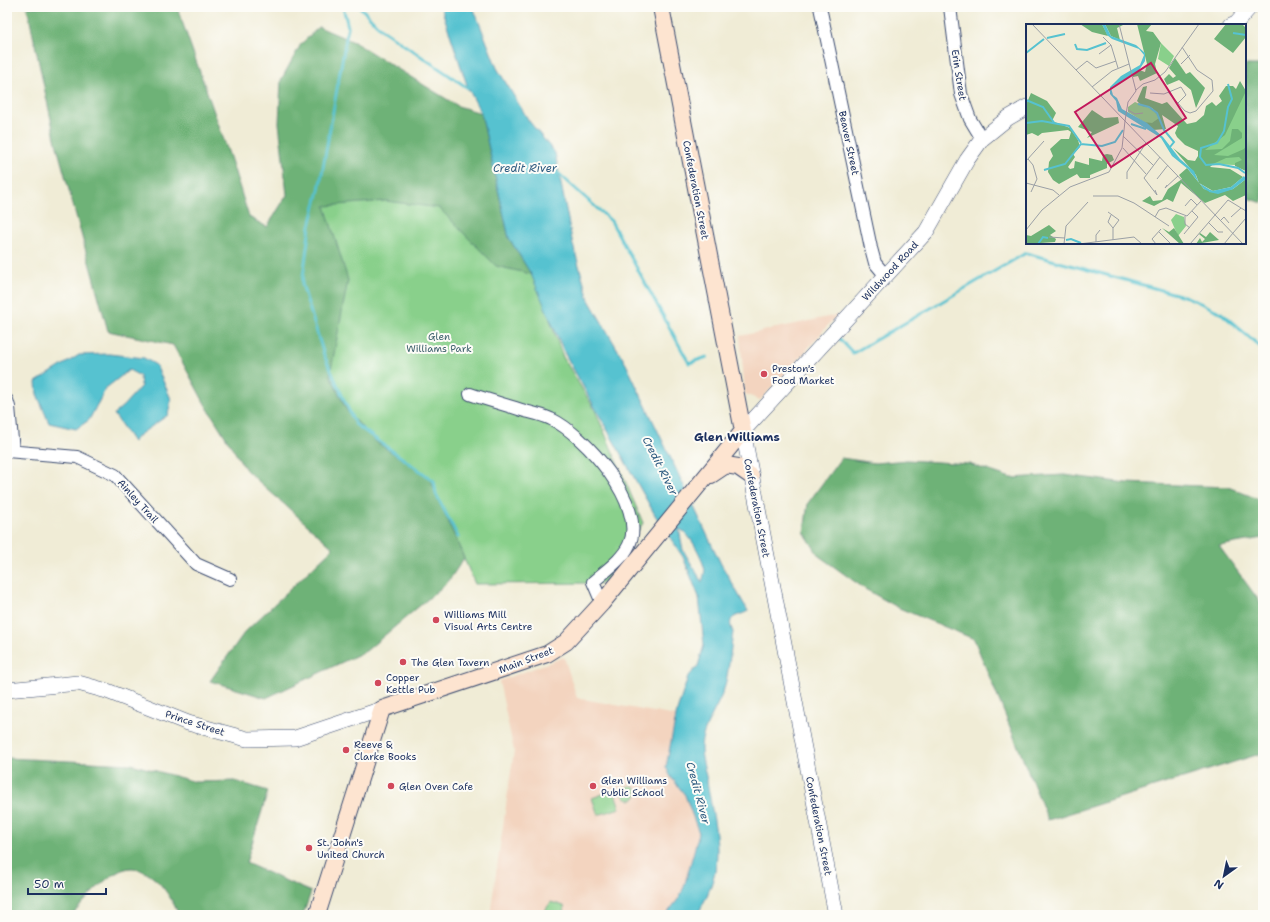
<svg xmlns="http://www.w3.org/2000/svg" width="1270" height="922" font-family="'Shantell Sans',sans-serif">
<rect width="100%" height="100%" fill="#fdfcf7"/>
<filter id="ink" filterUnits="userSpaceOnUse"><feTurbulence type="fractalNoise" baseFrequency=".025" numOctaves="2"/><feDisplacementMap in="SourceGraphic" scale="8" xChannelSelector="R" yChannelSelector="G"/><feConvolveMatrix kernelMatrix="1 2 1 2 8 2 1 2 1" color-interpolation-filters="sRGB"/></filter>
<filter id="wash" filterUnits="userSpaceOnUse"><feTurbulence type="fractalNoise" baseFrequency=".012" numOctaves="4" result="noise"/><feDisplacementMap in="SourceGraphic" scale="16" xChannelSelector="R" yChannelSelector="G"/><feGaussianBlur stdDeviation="0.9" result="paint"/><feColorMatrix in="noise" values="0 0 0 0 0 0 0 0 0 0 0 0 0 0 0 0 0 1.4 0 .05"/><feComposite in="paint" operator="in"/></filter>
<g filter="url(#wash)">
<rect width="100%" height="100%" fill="#f0ecd6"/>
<path fill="#f3d4bf" d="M 837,315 L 803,354 L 760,400 L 745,394 L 740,336 Z
M 564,657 L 577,698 L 676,716 L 666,767 L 671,777 L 685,795 L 699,833 L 684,887 L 679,898 L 666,915 L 490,915 L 514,751 L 499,681 Z"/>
<path fill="#89d08b" stroke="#528074" d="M 320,175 L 464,207 L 536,280 L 563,357 L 595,410 L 643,523 L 604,583 L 475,584 L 429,477 L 376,442 L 347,411 L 316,343 Z
M623 793a7 7 0 1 1 14 0a7 7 0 1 1-14 0Z
M 614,790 L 620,808 L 598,815 L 592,798 Z
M 551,902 L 564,906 L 565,915 L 547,915 L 543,913 Z"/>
<path fill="#6eb277" stroke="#44706a" d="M 27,7 L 177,7 L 231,160 L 249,217 L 267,227 L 287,195 L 279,123 L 281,80 L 301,44 L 319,27 L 354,42 L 458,106 L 481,113 L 509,238 L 531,274 L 496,266 L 439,208 L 386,201 L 325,206 L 348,280 L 330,375 L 347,411 L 376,442 L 429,477 L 464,558 L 448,582 L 366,651 L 266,698 L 210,681 L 244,633 L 333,548 L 246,470 L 205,404 L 173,345 L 108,331 L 56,143 Z
M 1245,65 L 1263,65 L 1263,203 L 1245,197 Z
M 841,458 L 875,463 L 907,460 L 969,464 L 1011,478 L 1064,475 L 1126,483 L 1228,487 L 1263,501 L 1263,538 L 1219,546 L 1263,606 L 1263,753 L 1048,820 L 974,639 L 899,608 L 865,589 L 819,556 L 804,532 L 808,503 Z
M 7,758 L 131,764 L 196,782 L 235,781 L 268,791 L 246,863 L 311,892 L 303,915 L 179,915 C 173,901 163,884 151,876 C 145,872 138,868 131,868 C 110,869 86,900 72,915 L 7,915 Z"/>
<path fill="#56c2d0" stroke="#387897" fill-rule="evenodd" d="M 441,7 L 473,7 L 497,68 L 529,121 L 555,153 L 573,245 L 589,300 L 626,364 L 721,564 L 748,611 C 738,617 725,615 733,632 C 731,647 728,679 723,692 C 717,708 701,730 701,748 C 701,758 705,770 707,781 C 716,837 728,862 697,915 L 666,915 L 679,898 L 684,887 L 699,833 L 685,795 L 671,777 L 666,767 L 677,711 L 688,677 L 698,666 L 704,645 L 699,597 L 683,557 L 655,515 L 565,354 L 531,274 L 509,238 L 481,113 L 468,88 ZM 679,529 C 690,533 701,555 704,567 C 706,571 703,578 702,582 L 683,550 Z
M 109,354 L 144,358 L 156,365 L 171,399 L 168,415 L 139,435 L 133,442 L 114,414 L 124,405 L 141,386 L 140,376 L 129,370 L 106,388 L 89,420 L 76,429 L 49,423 L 37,394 L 36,382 L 79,355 Z"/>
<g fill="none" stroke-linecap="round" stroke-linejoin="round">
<path stroke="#56c2d0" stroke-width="3" d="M 343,7 L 348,27 L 319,190 L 310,226 L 302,284 L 324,355 L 355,424 L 434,481 L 436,494 L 458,537
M 360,7 L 382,30 L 468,88
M 557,172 L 611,221 L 689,363 L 707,357
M 839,338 L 853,353 L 1026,253 L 1187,297 L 1220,312 L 1263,349"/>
</g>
</g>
<g filter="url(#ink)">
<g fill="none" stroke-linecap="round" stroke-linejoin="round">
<defs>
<path id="minor" d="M 820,7 L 871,248 L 875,263 L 885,275
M 950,7 L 961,94 L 970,119 L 982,139
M 470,394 C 488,400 506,405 525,411 C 533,413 543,415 551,419 C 584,434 648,506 629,545 C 622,560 605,571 593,582 L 602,603
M 7,400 L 9,407 L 13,451
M 7,451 L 77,457 L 115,475 L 196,564 L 230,579"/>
<path id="tertiary" d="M 1231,25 L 1236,23 L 1250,7
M 7,690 L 78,683 L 107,691 L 188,723 L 247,739 L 295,738 L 382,709
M 836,915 L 743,431 L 926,232 L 967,160 L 982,139 L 1008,118 L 1027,107"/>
<path id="secondary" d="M 711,475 L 726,465 L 738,467 L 751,476
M 317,915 L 382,709 L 547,654 L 566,642 L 602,603 L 743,431 L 661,7"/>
</defs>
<use href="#minor" stroke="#3b4b70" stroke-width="14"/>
<use href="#tertiary" stroke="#3b4b70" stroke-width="16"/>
<use href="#secondary" stroke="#3b4b70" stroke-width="18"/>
<use href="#minor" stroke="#fff" stroke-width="12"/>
<use href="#tertiary" stroke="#fff" stroke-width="15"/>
<use href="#secondary" stroke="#fde4d0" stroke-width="16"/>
</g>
</g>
<g fill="#d1495b" stroke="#fdfcf7" stroke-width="1.5">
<circle cx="764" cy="374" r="4"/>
<circle cx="436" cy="620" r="4"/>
<circle cx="403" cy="662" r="4"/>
<circle cx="378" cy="683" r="4"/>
<circle cx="346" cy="750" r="4"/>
<circle cx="391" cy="786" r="4"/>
<circle cx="593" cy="786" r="4"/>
<circle cx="309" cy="848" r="4"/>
</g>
<g text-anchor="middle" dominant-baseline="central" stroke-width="4" stroke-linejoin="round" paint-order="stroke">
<g font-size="10" fill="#1b2f5e" stroke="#fdfcf7">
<text transform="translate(959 75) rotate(81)">Erin Street</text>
<text transform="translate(849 143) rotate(78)">Beaver Street</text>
<text transform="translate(696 190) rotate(79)">Confederation Street</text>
<text transform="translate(890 271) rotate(-47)">Wildwood Road</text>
<text transform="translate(138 501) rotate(48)">Ainley Trail</text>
<text transform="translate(757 508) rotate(79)">Confederation Street</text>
<text transform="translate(526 660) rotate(-21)">Main Street</text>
<text transform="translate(195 723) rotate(18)">Prince Street</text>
<text transform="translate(819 826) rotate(79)">Confederation Street</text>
</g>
<g font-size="10" fill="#3c5f6c" stroke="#fdfcf7">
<text x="439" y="336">Glen<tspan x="439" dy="12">Williams Park</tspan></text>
</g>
<g font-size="10" fill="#1b2f5e" stroke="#fdfcf7" text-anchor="start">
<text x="772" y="368">Preston's<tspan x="772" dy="12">Food Market</tspan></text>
<text x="444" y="614">Williams Mill<tspan x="444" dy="12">Visual Arts Centre</tspan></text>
<text x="411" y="662">The Glen Tavern</text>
<text x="386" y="677">Copper<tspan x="386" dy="12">Kettle Pub</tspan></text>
<text x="354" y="744">Reeve &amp;<tspan x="354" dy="12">Clarke Books</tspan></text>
<text x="601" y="780">Glen Williams<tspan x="601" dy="12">Public School</tspan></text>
<text x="399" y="786">Glen Oven Cafe</text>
<text x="317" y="842">St. John's<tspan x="317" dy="12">United Church</tspan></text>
</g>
<g font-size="11" font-style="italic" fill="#2d5b80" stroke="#fdfcf7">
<text x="525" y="168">Credit River</text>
<text transform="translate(660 466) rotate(63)">Credit River</text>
<text transform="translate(698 793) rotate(75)">Credit River</text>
</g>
<g font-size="12" font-weight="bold" fill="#1b2f5e" stroke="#fdfcf7">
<text x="737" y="437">Glen Williams</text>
</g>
</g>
<g transform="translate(1026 24)">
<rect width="220" height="220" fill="#f0ecd6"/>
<path d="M 135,19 L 148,32 L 143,42 L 132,35 ZM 220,67 L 220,147 L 209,141 L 183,140 L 174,124 ZM 109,78 L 128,86 L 134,96 L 125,100 L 118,98 L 102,88 L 102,83 ZM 150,190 L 158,193 L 160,202 L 152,212 L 145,196 Z" fill="#89d08b"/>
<path d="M 54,0 L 76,0 L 82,12 L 66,8 ZM 79,0 L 99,0 L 91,4 L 94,16 L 85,12 ZM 111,0 L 126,0 L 120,7 L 127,8 L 135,19 L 129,40 L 131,49 L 114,57 L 112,52 L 107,53 L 107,50 L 113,46 L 119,48 L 121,40 ZM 200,0 L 216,0 L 220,4 L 220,13 L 207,29 L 188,15 ZM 149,34 L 160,50 L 164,48 L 179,64 L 170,84 L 165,66 L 153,56 L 141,61 L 138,55 L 143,50 L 147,54 L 150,52 L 143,44 ZM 214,57 L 220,67 L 199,111 L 179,126 L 196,125 L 204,117 L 206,105 L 212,105 L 216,109 L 216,114 L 188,131 L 202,132 L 218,125 L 220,122 L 220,147 L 209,142 L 209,139 L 216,136 L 213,133 L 200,134 L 187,140 L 184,143 L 204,145 L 217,153 L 205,163 L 187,167 L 173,159 L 170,151 L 147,124 L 162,136 L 169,137 L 172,132 L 172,127 L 159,121 L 151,113 L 149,109 L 152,102 L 136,91 L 140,105 L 127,106 L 118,98 L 126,99 L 133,94 L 126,84 L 116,82 L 111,77 L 117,63 L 121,62 L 119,74 L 136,80 L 141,78 L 161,100 L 170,98 L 178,91 L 180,82 L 186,78 L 190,82 L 196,77 L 193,72 L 200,62 L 207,62 L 210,65 ZM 5,69 L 21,77 L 30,89 L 26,97 L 44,104 L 52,116 L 54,123 L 47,130 L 49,133 L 42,143 L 44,145 L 48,144 L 49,137 L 63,141 L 63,134 L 76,137 L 77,131 L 81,130 L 86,131 L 88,136 L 81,140 L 81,144 L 64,151 L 64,154 L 54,154 L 51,150 L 33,160 L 27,156 L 22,148 L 23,138 L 27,132 L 24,125 L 35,115 L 43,115 L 45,108 L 42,106 L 16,109 L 12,112 L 6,109 L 0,111 L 0,81 ZM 66,86 L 78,94 L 92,93 L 93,99 L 61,114 L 66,108 L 52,103 ZM 161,144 L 178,165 L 191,168 L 207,165 L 220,155 L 220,171 L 207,177 L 199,171 L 179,179 L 155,159 L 147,178 L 141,175 L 128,182 L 116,177 L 124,172 L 127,177 L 136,176 L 142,165 L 156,155 L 153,151 ZM 23,201 L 30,207 L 24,211 L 30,215 L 29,218 L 0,220 L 0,211 L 5,212 ZM 136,204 L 143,208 L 148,204 L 158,220 L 154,220 ZM 184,208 L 193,216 L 170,220 L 174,214 L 176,218 L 179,215 L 173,210 L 174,209 L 180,213 Z" fill="#6eb277"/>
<path d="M 76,0 L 79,0 L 85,12 L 110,21 L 119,29 L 119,37 L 113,46 L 85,64 L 87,71 L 91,74 L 96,85 L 121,99 L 137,113 L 154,135 L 168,147 L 173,159 L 186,167 L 205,163 L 218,152 L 220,155 L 207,165 L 196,168 L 184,168 L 178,165 L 162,145 L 146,132 L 135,114 L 92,87 L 90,77 L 84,70 L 84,63 L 95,52 L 114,41 L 118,31 L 113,25 L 86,15 L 81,11 Z" fill="#56c2d0"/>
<path fill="none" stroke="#56c2d0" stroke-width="2" d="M 207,9 L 220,11M 21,14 L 39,10M 49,20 L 51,25 L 61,26 L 80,19M 0,29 L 18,15M 202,60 L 206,75 L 202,83 L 198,107 L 191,119 L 175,124 L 174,133 L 180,141 L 193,140 L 212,144 L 219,149M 0,76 L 17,83 L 29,100M 112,80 L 123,83 L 131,89 L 138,106 L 148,118 L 144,123M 0,99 L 16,97 L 43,102 L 55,119M 105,100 L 120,105M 18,146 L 39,140 L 55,120 L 76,122 L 89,118 L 97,106M 183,167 L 192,169 L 207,164M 40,216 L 45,215 L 55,219M 12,220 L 17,213 L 22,214"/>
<path fill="none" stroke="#9ba0a6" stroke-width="1" d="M 93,0 L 110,67 L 102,78 L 99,97 L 217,220M 77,13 L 85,21 L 92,44M 73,30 L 85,21M 155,40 L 164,31M 50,46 L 61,37 L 70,44 L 90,37M 66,63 L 86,47 L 103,40M 110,66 L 117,60 L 129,56 L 139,48 L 173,0M 142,68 L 159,87 L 164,89 L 170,87 L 187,67 L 186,56 L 171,46 L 156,23M 124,69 L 138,70 L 155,63 L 160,71 L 152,79M 102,86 L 109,90 L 117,89M 97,112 L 127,141M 97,124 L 120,150M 2,135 L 7,141 L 11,155 L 5,168M 0,137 L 18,117M 101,155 L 101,148 L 120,119M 131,155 L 142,141M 0,159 L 27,166 L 33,171M 141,161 L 139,164 L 152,152M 129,166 L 131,171 L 118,154 L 134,133M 67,172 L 92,172 L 108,179 L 143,202M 159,182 L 165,175 L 171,181M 82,188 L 93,196 L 87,204 L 87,216M 85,191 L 82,198 L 87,204M 159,192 L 159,200 L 164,204M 129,193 L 133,186 L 140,184 L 161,192 L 175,177M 205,193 L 215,184M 195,196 L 198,193 L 203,199M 182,198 L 192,208 L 197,208M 0,206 L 16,186 L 44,163 L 83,148 L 96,124 L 99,97 L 6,0M 133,208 L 145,220M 207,209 L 220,194M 158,210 L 172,193 L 166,187M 23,213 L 39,214M 70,218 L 70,211 L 74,206M 38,220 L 40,202 L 62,178M 53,220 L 108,213 L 116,220M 130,220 L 126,215 L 135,205M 164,220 L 202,176 L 220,187M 198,220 L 207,209"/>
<path fill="#c2185b" fill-opacity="0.15" stroke="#c2185b" stroke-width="2" d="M 125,39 L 160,94 L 85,143 L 49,88 Z"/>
<rect width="220" height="220" fill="none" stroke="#1b2f5e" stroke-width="2"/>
</g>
<rect width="1270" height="922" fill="none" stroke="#fdfcf7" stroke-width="24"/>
<g transform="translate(1224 876) rotate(213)" stroke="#fdfcf7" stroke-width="3" paint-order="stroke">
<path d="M0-3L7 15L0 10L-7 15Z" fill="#1b2f5e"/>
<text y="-6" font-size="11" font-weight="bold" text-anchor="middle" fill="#1b2f5e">N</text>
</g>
<path d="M28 888v6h78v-6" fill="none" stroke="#1b2f5e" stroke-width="2"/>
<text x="34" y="888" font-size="12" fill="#1b2f5e" stroke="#fdfcf7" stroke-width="3" paint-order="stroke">50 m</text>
</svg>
